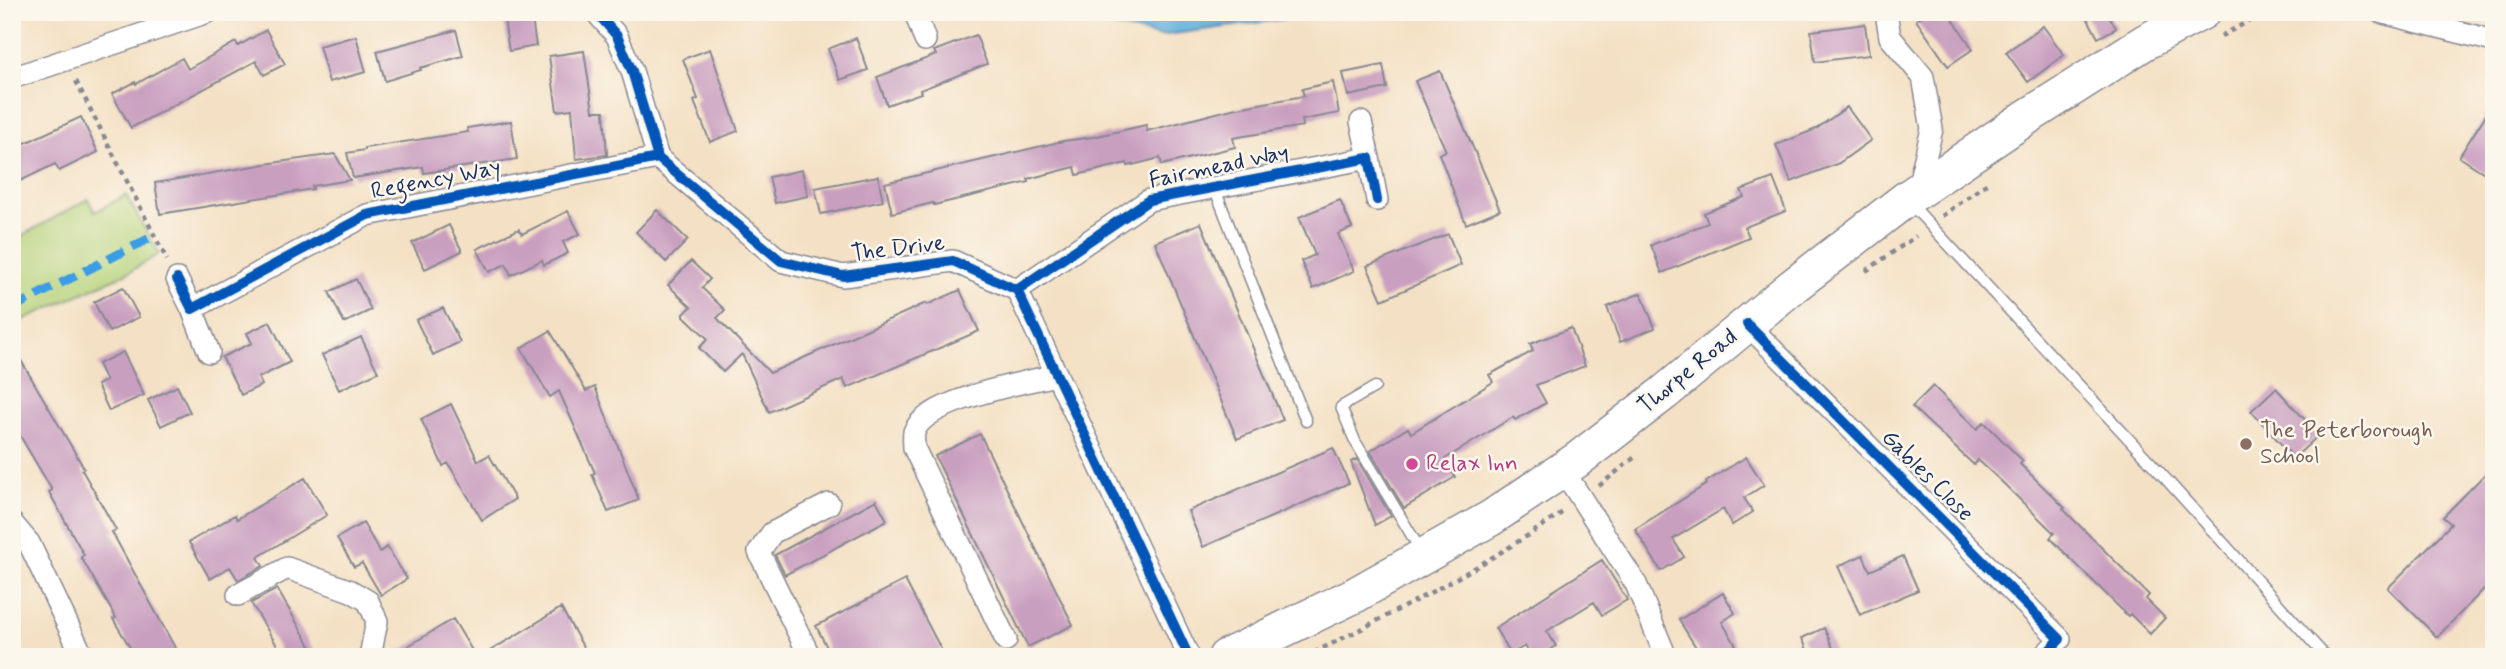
<svg xmlns="http://www.w3.org/2000/svg" width="2506" height="669" font-family="Mynerve,sans-serif">
<rect width="100%" height="100%" fill="#fbf7ec"/>
<filter id="ink" filterUnits="userSpaceOnUse"><feTurbulence type="fractalNoise" baseFrequency=".0143" numOctaves="2"/><feDisplacementMap in="SourceGraphic" scale="14" xChannelSelector="R" yChannelSelector="G"/><feConvolveMatrix kernelMatrix="1 2 1 2 8 2 1 2 1" color-interpolation-filters="sRGB"/></filter>
<filter id="wash" filterUnits="userSpaceOnUse"><feTurbulence type="fractalNoise" baseFrequency=".00686" numOctaves="4" result="noise"/><feDisplacementMap in="SourceGraphic" scale="28" xChannelSelector="R" yChannelSelector="G"/><feGaussianBlur stdDeviation="1.57" result="paint"/><feColorMatrix in="noise" values="0 0 0 0 0 0 0 0 0 0 0 0 0 0 0 0 0 1.4 0 .05"/><feComposite in="paint" operator="in"/></filter>
<g filter="url(#wash)">
<rect width="100%" height="100%" fill="#f4e1c5"/>
<path fill="#b5d279" stroke="#68806c" stroke-width="2" d="M 126,195 L 159,254 L 129,272 L 12,325 L 12,266 L 18,262 L 12,254 L 12,241 L 88,199 L 95,212 Z"/>
<path fill="#61b2dc" stroke="#3e709d" stroke-width="2" d="M 1079,12 L 1285,12 L 1284,19 L 1159,36 L 1099,23 Z"/>
<g id="blocks">
<path fill="#c99fc0" d="M 514,12 L 531,12 L 536,46 L 509,51 L 503,14 Z
M 1928,12 L 1948,12 L 1973,49 L 1948,66 L 1916,20 Z
M 2084,12 L 2107,12 L 2116,28 L 2098,38 Z
M 1865,24 L 1869,55 L 1815,62 L 1811,31 Z
M 2043,26 L 2064,55 L 2028,82 L 2006,52 Z
M 266,30 L 285,64 L 264,75 L 256,61 L 131,128 L 112,94 L 135,82 L 136,84 L 182,58 L 188,69 L 236,42 L 238,46 Z
M 456,30 L 463,56 L 420,68 L 421,70 L 385,81 L 377,51 Z
M 976,35 L 987,64 L 920,90 L 921,93 L 887,105 L 877,77 L 936,55 L 934,51 Z
M 356,36 L 366,72 L 329,82 L 319,46 Z
M 856,38 L 868,70 L 840,80 L 828,49 Z
M 710,49 L 738,131 L 710,142 L 694,101 L 698,99 L 683,59 Z
M 584,51 L 593,111 L 604,111 L 607,155 L 576,159 L 572,109 L 557,111 L 549,56 Z
M 1383,65 L 1387,88 L 1348,96 L 1343,73 Z
M 1440,71 L 1500,210 L 1466,224 L 1439,154 L 1446,151 L 1415,81 Z
M 1333,82 L 1339,113 L 1302,120 L 1303,126 L 1233,138 L 1235,147 L 1162,165 L 1160,158 L 1128,166 L 1127,163 L 1077,175 L 1075,167 L 1028,179 L 1029,182 L 934,205 L 933,203 L 892,213 L 885,183 L 1063,141 L 1093,137 L 1146,125 L 1147,131 L 1232,109 L 1304,96 L 1302,89 Z
M 2494,102 L 2494,179 L 2459,157 Z
M 1847,107 L 1871,140 L 1839,163 L 1791,182 L 1776,145 L 1816,129 Z
M 81,117 L 98,152 L 59,171 L 55,164 L 12,185 L 12,149 Z
M 511,121 L 517,159 L 424,173 L 423,167 L 353,178 L 347,153 L 365,150 L 365,148 L 468,132 L 467,128 Z
M 335,154 L 350,180 L 312,186 L 313,189 L 160,214 L 155,183 L 265,164 Z
M 802,170 L 808,196 L 775,203 L 769,177 Z
M 878,176 L 883,201 L 821,214 L 815,188 Z
M 1773,178 L 1786,211 L 1745,227 L 1749,237 L 1662,273 L 1651,245 L 1708,223 L 1704,213 L 1744,197 L 1741,190 Z
M 1340,200 L 1352,228 L 1338,234 L 1354,271 L 1313,289 L 1301,261 L 1315,255 L 1299,217 Z
M 657,210 L 688,240 L 666,262 L 636,232 Z
M 568,211 L 580,234 L 563,242 L 568,253 L 544,265 L 542,260 L 511,275 L 506,264 L 489,272 L 477,249 L 519,229 L 522,234 Z
M 1201,223 L 1283,420 L 1237,439 L 1155,242 Z
M 449,225 L 462,251 L 425,269 L 412,243 Z
M 1448,234 L 1461,265 L 1382,300 L 1367,266 Z
M 691,261 L 710,279 L 702,288 L 725,310 L 717,318 L 770,373 L 926,303 L 927,305 L 960,290 L 979,331 L 847,388 L 843,379 L 769,412 L 742,354 L 723,372 L 699,348 L 708,339 L 683,315 L 691,307 L 668,285 Z
M 356,279 L 371,310 L 344,323 L 329,292 Z
M 123,287 L 139,317 L 109,332 L 94,302 Z
M 1641,293 L 1655,328 L 1620,342 L 1607,307 Z
M 443,308 L 460,342 L 433,355 L 416,320 Z
M 270,322 L 290,362 L 258,378 L 262,385 L 241,395 L 222,357 L 252,343 L 247,333 Z
M 1571,328 L 1585,366 L 1536,385 L 1546,403 L 1515,420 L 1513,417 L 1445,459 L 1455,477 L 1404,508 L 1370,451 L 1408,428 L 1411,433 L 1493,382 L 1489,375 L 1533,351 L 1530,344 Z
M 550,331 L 586,391 L 595,387 L 639,500 L 608,512 L 592,474 L 595,473 L 559,391 L 550,397 L 521,348 Z
M 361,337 L 378,372 L 339,390 L 322,355 Z
M 12,345 L 84,468 L 82,470 L 116,530 L 112,532 L 180,657 L 136,657 L 113,619 L 116,618 L 81,557 L 84,555 L 49,492 L 52,490 L 12,422 Z
M 123,352 L 144,395 L 109,411 L 97,385 L 106,381 L 98,364 Z
M 177,386 L 190,412 L 161,426 L 148,400 Z
M 1933,386 L 1977,429 L 1984,422 L 2023,461 L 2020,464 L 2065,508 L 2063,509 L 2149,595 L 2146,599 L 2165,618 L 2150,634 L 2130,614 L 2128,616 L 2050,538 L 2054,533 L 2002,482 L 1978,460 L 1974,465 L 1912,407 Z
M 2276,388 L 2319,435 L 2294,458 L 2251,411 Z
M 451,404 L 478,461 L 489,455 L 515,499 L 482,520 L 448,463 L 443,466 L 421,419 Z
M 980,434 L 1073,625 L 1028,647 L 935,456 Z
M 1333,448 L 1349,483 L 1203,547 L 1188,511 Z
M 1746,457 L 1764,485 L 1744,498 L 1753,512 L 1732,525 L 1723,509 L 1673,539 L 1684,557 L 1661,571 L 1635,529 L 1707,484 L 1706,482 Z
M 1357,459 L 1391,516 L 1375,525 L 1351,462 Z
M 2494,465 L 2494,579 L 2437,637 L 2388,588 L 2451,524 L 2443,517 Z
M 305,478 L 327,515 L 258,557 L 263,566 L 238,580 L 230,567 L 210,579 L 189,542 L 235,515 L 237,519 Z
M 876,500 L 887,520 L 785,575 L 775,555 Z
M 363,523 L 380,552 L 387,547 L 407,579 L 381,595 L 362,563 L 354,567 L 337,538 Z
M 1863,555 L 1870,571 L 1903,556 L 1918,590 L 1860,615 L 1838,566 Z
M 1602,560 L 1627,600 L 1602,615 L 1594,602 L 1547,631 L 1556,646 L 1540,657 L 1532,657 L 1525,646 L 1511,654 L 1495,628 Z
M 905,580 L 945,657 L 832,657 L 816,626 Z
M 277,589 L 317,657 L 284,657 L 251,603 Z
M 1723,593 L 1735,613 L 1722,622 L 1736,645 L 1717,657 L 1702,657 L 1679,620 Z
M 561,608 L 585,650 L 574,657 L 480,657 Z
M 453,619 L 476,657 L 390,657 Z
M 1824,628 L 1837,657 L 1810,657 L 1802,638 Z"/>
</g>
</g>
<g filter="url(#ink)">
<use href="#blocks" fill-opacity="0" stroke="#888892" stroke-width="2"/>
<g fill="none" stroke-linecap="round" stroke-linejoin="round">
<defs>
<path id="lane" d="M 1214,187 L 1306,421
M 1908,201 L 2165,478 L 2326,657
M 1375,387 L 1341,407 L 1355,441 L 1421,551"/>
<path id="street" d="M 596,12 L 617,36 L 632,71 L 658,158 L 781,261 L 843,276 L 953,261 L 1017,290 L 1189,657
M 915,12 L 925,40
M 1886,12 L 1890,37 L 1923,77 L 1932,129 L 1917,192
M 2380,12 L 2494,41
M 12,78 L 208,12
M 1361,122 L 1369,158
M 177,279 L 192,309 L 367,215 L 658,158
M 1017,290 L 1149,200 L 1369,158 L 1377,200
M 192,309 L 209,352
M 1747,324 L 2060,639 L 2043,657
M 1563,470 L 1636,584 L 1666,657
M 12,523 L 29,543 L 83,657
M 238,595 L 287,568 L 351,591 L 368,601 L 377,621 L 370,657
M 1006,640 L 914,448 C 914,444 913,436 914,432 C 925,400 1026,382 1057,375
M 810,657 L 759,552 L 772,533 L 829,504"/>
<path id="primary" d="M 1226,657 L 1355,595 L 1491,518 L 1577,460 L 1664,393 L 1793,286 L 1906,199 L 2027,117 L 2145,42 L 2202,12"/>
</defs>
<use href="#lane" stroke="#888892" stroke-width="13"/>
<use href="#street" stroke="#888892" stroke-width="24"/>
<use href="#primary" stroke="#888892" stroke-width="38"/>
<path stroke="#888892" stroke-width="4.5" stroke-dasharray="5 5" stroke-linecap="butt" d="M 2221,36 L 2266,12
M 76,81 L 167,260
M 1942,216 L 1989,182
M 1866,271 L 1916,236
M 1599,486 L 1635,457
M 1305,657 C 1394,613 1482,568 1563,512"/>
<use href="#lane" stroke="#fff" stroke-width="10"/>
<use href="#street" stroke="#fff" stroke-width="21"/>
<use href="#primary" stroke="#fff" stroke-width="35"/>
<path stroke="#3b9de6" stroke-width="9" stroke-dasharray="18 9" stroke-linecap="butt" d="M 12,308 L 154,236"/>
<defs>
<path id="cycleway" d="M 596,12 L 617,36 L 632,71 L 658,158 L 781,261 L 843,276 L 953,261 L 1017,290 L 1189,657
M 177,279 L 192,309 L 367,215 L 658,158
M 1017,290 L 1149,200 L 1369,158 L 1377,200
M 1747,324 L 2060,639 L 2043,657"/>
</defs>
<use href="#cycleway" stroke="#fbf7ec" stroke-width="15"/>
<use href="#cycleway" stroke="#0057b8" stroke-width="10"/>
</g>
</g>
<circle fill="#8d6e63" stroke="#fbf7ec" stroke-width="2.5" cx="2246" cy="444" r="7"/>
<circle fill="#d1479c" stroke="#fbf7ec" stroke-width="2.5" cx="1412" cy="464" r="7"/>
<g text-anchor="middle" dominant-baseline="central" stroke-width="5" stroke-linejoin="round" paint-order="stroke">
<g font-size="23" fill="#1b2f5e" stroke="#fbf7ec">
<text transform="translate(1219 167) rotate(-12)">Fairmead Way</text>
<text transform="translate(436 180) rotate(-11)">Regency Way</text>
<text transform="translate(898 249) rotate(-7)">The Drive</text>
<text transform="translate(1688 372) rotate(-39)">Thorpe Road</text>
<text transform="translate(1927 476) rotate(45)">Gables Close</text>
</g>
<g font-size="23" fill="#785e54" stroke="#fbf7ec" text-anchor="start">
<text x="2260" y="431">The Peterborough<tspan x="2260" dy="26">School</tspan></text>
</g>
<g font-size="23" fill="#b23c85" stroke="#fbf7ec" text-anchor="start">
<text x="1426" y="464">Relax Inn</text>
</g>
</g>
<rect width="2506" height="669" fill="none" stroke="#fbf7ec" stroke-width="42"/>
</svg>
